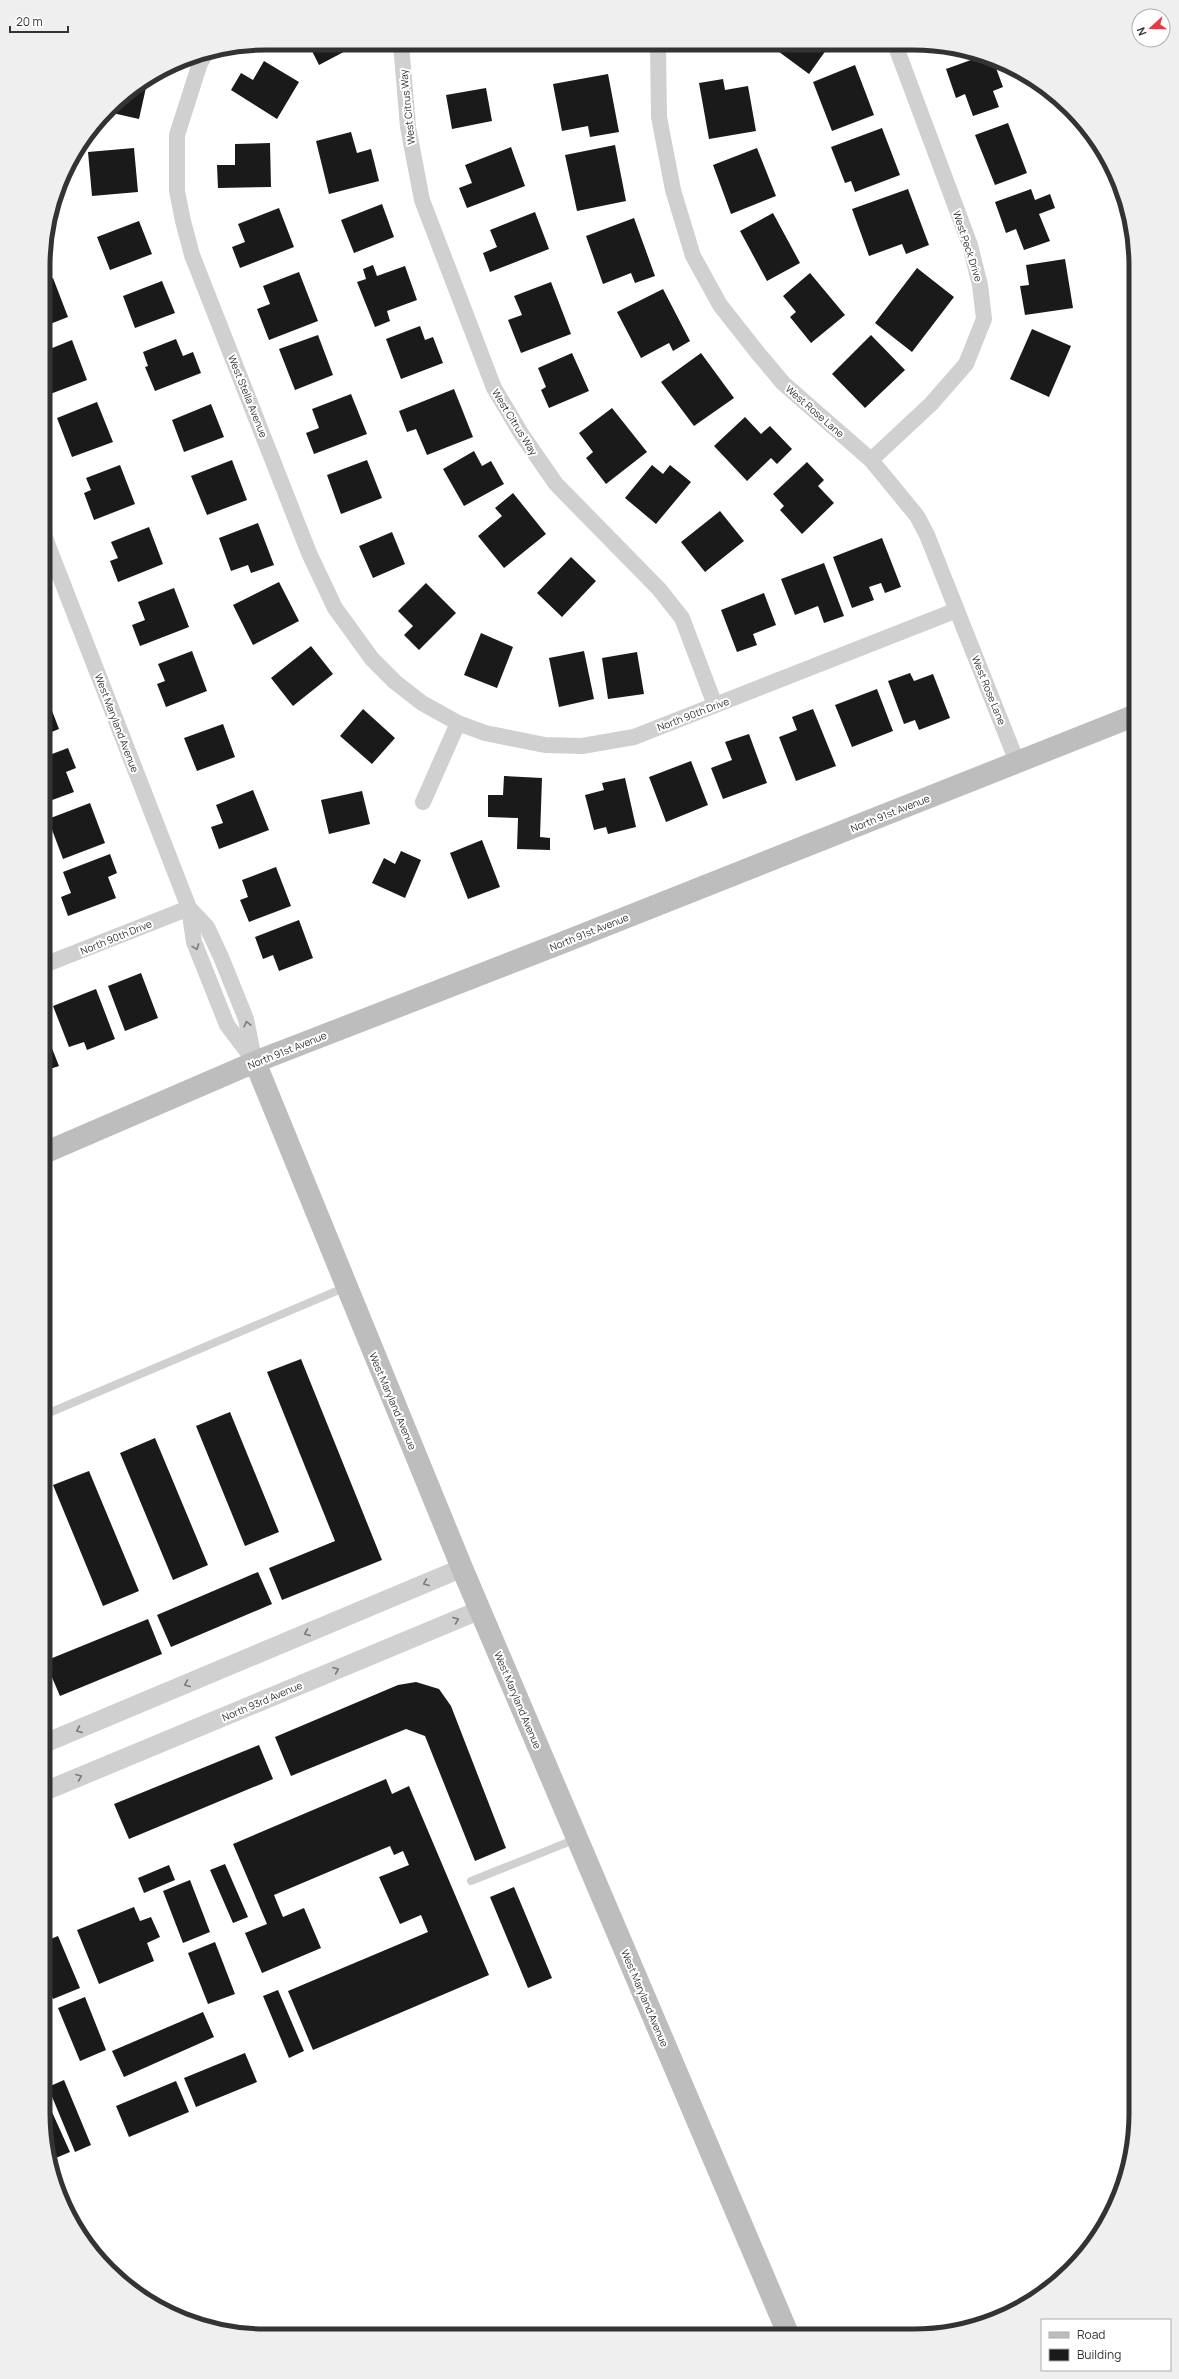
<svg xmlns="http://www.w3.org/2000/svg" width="1179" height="2379" font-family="Manrope,sans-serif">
<rect width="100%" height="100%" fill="#fff"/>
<path fill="#1a1a1a" d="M 308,43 L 354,44 L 355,46 L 319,65 Z
M 771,46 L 829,46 L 809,74 Z
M 982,56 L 993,60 L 1003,87 L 993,91 L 999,107 L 973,116 L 965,94 L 956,98 L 946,69 Z
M 264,61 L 299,82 L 277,119 L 231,90 L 241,73 L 253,80 Z
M 855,65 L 874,115 L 832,131 L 813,82 Z
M 608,74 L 619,132 L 590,137 L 588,126 L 562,131 L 553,84 Z
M 723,79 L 725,90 L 748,86 L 756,131 L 709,139 L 699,83 Z
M 144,83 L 147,83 L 139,119 L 108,112 L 119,98 Z
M 486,88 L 492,121 L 452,129 L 446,95 Z
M 1008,123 L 1027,173 L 995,185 L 975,135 Z
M 882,128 L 900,175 L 855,192 L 851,181 L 845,183 L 831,147 Z
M 351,132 L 357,153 L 371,149 L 379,181 L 329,194 L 316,141 Z
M 270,143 L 271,187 L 218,188 L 217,165 L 235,165 L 235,144 Z
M 615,145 L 626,201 L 577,211 L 565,155 Z
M 511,147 L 525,186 L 467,208 L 459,188 L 472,183 L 465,165 Z
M 134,148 L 138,192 L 92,196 L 88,152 Z
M 757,148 L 776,196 L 731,214 L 713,165 Z
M 908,189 L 929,245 L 906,254 L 902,244 L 869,256 L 852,209 Z
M 1031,189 L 1035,200 L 1050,194 L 1055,208 L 1039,214 L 1050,241 L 1024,250 L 1016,229 L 1006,233 L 995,202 Z
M 382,204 L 394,237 L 354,253 L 341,220 Z
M 279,208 L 294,247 L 240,268 L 232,247 L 245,242 L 238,224 Z
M 535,212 L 549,249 L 490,272 L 483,253 L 497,247 L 490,230 Z
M 773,213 L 800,263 L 767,281 L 740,231 Z
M 634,218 L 655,276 L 635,283 L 631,273 L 603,284 L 586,236 Z
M 139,221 L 152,254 L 110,270 L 97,237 Z
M 1065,259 L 1073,308 L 1025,315 L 1020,286 L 1029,285 L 1026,265 Z
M 373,265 L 377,276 L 405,266 L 417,300 L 387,311 L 390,321 L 375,327 L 357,282 L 366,279 L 363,269 Z
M 917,268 L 954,297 L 912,352 L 875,323 Z
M 299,272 L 318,321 L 269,340 L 257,309 L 270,304 L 263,286 Z
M 810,273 L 845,315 L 811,343 L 790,317 L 796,312 L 783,296 Z
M 53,278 L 68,317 L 45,326 L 45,281 Z
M 162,281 L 175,313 L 135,328 L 123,296 Z
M 551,282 L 571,334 L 521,353 L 508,320 L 522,315 L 514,296 Z
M 663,289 L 690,341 L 673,351 L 669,343 L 641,358 L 617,312 Z
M 420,326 L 425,340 L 433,337 L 443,363 L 401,379 L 386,339 Z
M 1032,329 L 1071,346 L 1049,397 L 1010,379 Z
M 318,335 L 333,375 L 295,390 L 279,349 Z
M 871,335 L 905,370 L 865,408 L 832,374 Z
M 176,339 L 183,356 L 193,352 L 201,373 L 155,391 L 145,367 L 148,366 L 143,352 Z
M 72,340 L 87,380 L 45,396 L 45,351 Z
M 572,353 L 589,391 L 549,408 L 541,390 L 546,387 L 538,368 Z
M 701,353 L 734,398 L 694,426 L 661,382 Z
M 454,389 L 473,437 L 427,455 L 416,429 L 407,432 L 399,411 Z
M 351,394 L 367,434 L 314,454 L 306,433 L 319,428 L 312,409 Z
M 97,402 L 113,442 L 72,457 L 57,418 Z
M 211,404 L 224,437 L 184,452 L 172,420 Z
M 612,408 L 647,452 L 606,484 L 586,458 L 593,452 L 579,433 Z
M 745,417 L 761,434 L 770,426 L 792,449 L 777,464 L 771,458 L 747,481 L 714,446 Z
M 474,451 L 482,466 L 491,461 L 504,484 L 464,506 L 443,469 Z
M 232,460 L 247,500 L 207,515 L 191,476 Z
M 367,460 L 382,498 L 341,514 L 327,475 Z
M 807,462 L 824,480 L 818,486 L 834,503 L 802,534 L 780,510 L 784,506 L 773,494 Z
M 120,465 L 135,504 L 94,520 L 84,493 L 91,490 L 86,478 Z
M 652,465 L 663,474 L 670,465 L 691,482 L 656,524 L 625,498 Z
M 513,493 L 546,534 L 504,568 L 478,536 L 502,516 L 495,508 Z
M 720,511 L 744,541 L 705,572 L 681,542 Z
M 258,523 L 274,565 L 251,573 L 248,565 L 231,571 L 219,538 Z
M 149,527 L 163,564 L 118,582 L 110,561 L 118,558 L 111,542 Z
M 392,532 L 405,564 L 373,578 L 359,546 Z
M 882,538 L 901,587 L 885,593 L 881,583 L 869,587 L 874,600 L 852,608 L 833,557 Z
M 571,557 L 596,581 L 562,617 L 537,593 Z
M 824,563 L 844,616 L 824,623 L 818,606 L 795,615 L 781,579 Z
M 279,582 L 299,621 L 253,645 L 233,605 Z
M 426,583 L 456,613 L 419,650 L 404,635 L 413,626 L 398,611 Z
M 174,588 L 189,627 L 140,646 L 132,625 L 145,620 L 138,602 Z
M 764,593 L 776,625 L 753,634 L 757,645 L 737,652 L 721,610 Z
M 481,633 L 513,647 L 497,688 L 464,675 Z
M 311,646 L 333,674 L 293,706 L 271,678 Z
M 192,651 L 207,691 L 166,707 L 157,684 L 165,681 L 158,664 Z
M 584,651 L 594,699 L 559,707 L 549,658 Z
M 637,652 L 644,694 L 608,699 L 602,658 Z
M 910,673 L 914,681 L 933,674 L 950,718 L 919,730 L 915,720 L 904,724 L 888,681 Z
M 877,689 L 893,731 L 852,747 L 835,705 Z
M 46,695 L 59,729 L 44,735 L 44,696 Z
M 363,709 L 395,738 L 372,764 L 340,736 Z
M 813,709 L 836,766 L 796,781 L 779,737 L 797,730 L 792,717 Z
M 223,724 L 235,757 L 197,771 L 184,738 Z
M 749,734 L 767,783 L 723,799 L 711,768 L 732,760 L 725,742 Z
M 68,748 L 76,768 L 66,772 L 74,792 L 44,803 L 44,757 Z
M 691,761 L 708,805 L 666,822 L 649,777 Z
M 504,776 L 542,778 L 540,837 L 550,838 L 550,850 L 517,849 L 518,818 L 488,817 L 488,795 L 503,795 Z
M 625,778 L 636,827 L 608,834 L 606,827 L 594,830 L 585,795 L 604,790 L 602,783 Z
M 253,790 L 269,830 L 219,849 L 211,827 L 223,823 L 216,805 Z
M 362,791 L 370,824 L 329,834 L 321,800 Z
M 90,803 L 105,843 L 63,859 L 48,819 Z
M 482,840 L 500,887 L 468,899 L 450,853 Z
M 401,851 L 421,860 L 405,898 L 372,883 L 384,858 L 395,864 Z
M 110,854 L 117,873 L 108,877 L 116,898 L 68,916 L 61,897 L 71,893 L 63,872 Z
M 276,867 L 291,906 L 249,922 L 240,900 L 248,897 L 242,880 Z
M 299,920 L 313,958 L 279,971 L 273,955 L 263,959 L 255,937 Z
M 141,973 L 158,1018 L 125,1031 L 108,986 Z
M 96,989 L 115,1039 L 87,1050 L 84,1042 L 69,1047 L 53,1006 Z
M 44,1028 L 59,1066 L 44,1071 Z
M 301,1359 L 382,1560 L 282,1600 L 269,1568 L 335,1541 L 267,1372 Z
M 230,1412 L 279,1532 L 245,1546 L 196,1426 Z
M 155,1438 L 208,1565 L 173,1580 L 120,1453 Z
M 89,1471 L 139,1591 L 103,1606 L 53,1485 Z
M 258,1572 L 272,1604 L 171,1647 L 157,1615 Z
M 148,1619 L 162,1654 L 60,1696 L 45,1661 Z
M 416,1682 L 439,1689 L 451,1706 L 506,1848 L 475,1861 L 425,1736 L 406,1729 L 291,1776 L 275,1737 L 398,1685 Z
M 259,1745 L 273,1779 L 129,1839 L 114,1804 Z
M 386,1779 L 392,1794 L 409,1786 L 489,1975 L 313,2050 L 288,1991 L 428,1932 L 421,1915 L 400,1924 L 379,1877 L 409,1865 L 403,1851 L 394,1855 L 390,1846 L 274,1895 L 283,1917 L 304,1908 L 321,1948 L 262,1973 L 245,1933 L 267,1924 L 233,1844 Z
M 225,1864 L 248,1917 L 233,1923 L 210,1870 Z
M 169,1865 L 175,1880 L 144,1893 L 138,1878 Z
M 190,1880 L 210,1932 L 183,1943 L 163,1891 Z
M 514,1887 L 552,1978 L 528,1988 L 490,1897 Z
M 134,1907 L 140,1921 L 151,1917 L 160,1937 L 147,1943 L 154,1961 L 99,1984 L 77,1930 Z
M 58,1936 L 80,1988 L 53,1999 L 43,1975 L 43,1942 Z
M 215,1942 L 235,1994 L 208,2004 L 188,1953 Z
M 278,1990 L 304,2051 L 289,2058 L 263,1996 Z
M 85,1997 L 106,2050 L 80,2061 L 58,2008 Z
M 203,2012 L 214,2037 L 124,2077 L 112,2051 Z
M 43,2051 L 47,2061 L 43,2063 Z
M 245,2053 L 257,2082 L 196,2107 L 184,2078 Z
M 64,2080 L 91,2145 L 75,2152 L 48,2087 Z
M 176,2081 L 189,2112 L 129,2137 L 116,2106 Z
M 43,2092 L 70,2152 L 51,2160 L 43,2113 Z"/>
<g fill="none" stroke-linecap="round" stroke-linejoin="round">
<path stroke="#d0d0d0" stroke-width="8" d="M 44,1415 L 346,1287
M 471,1881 L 576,1839"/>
<path stroke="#d0d0d0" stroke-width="16" d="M 401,44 L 408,127 L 422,200 L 494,388 L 522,435 L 556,484 L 659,589 L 682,618 L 715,705
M 658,45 L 659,117 L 673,190 L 693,256 L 720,305 L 757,352 L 783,383 L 871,460 L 917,516 L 927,535 L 1017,762
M 205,55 L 200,63 L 177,135 L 177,191 L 183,221 L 192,255 L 309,553 L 335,608 L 372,659 L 395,682 L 422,703 L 458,723 L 485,733 L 545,745 L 582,746 L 634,737 L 957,610
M 871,460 L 931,404 L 966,364 L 984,319 L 980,285 L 970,245 L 896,47
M 45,538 L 189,908 L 194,942 L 227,1025 L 255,1062
M 423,802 L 458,723
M 189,908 L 207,927 L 221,957 L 246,1019 L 254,1059
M 44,965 L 189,908"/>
<path stroke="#d0d0d0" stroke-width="19" d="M 43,1744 L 462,1568
M 43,1792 L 480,1610"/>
<path stroke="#bdbdbd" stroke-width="22" d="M 255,1062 L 462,1568 L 789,2336
M 44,1153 L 255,1062 L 559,944 L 1136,715"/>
</g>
<defs><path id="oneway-chevron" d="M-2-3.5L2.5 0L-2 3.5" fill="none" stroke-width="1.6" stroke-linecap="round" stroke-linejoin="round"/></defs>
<g stroke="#7a7a7a">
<use href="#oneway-chevron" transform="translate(196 947) rotate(70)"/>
<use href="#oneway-chevron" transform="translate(247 1024) rotate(-103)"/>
<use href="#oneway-chevron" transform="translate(426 1583) rotate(157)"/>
<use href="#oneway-chevron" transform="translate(456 1620) rotate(-22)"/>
<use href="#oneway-chevron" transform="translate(307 1633) rotate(157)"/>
<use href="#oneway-chevron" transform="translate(336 1670) rotate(-23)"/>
<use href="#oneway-chevron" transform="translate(187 1684) rotate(157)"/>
<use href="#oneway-chevron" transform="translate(79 1730) rotate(157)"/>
<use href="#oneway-chevron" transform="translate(79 1777) rotate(-23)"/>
</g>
<g text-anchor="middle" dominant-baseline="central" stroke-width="4" stroke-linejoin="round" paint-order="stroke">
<g font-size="10" fill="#333" stroke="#fff">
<text transform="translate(407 107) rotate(-96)">West Citrus Way</text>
<text transform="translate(968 246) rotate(72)">West Peck Drive</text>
<text transform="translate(248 396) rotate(68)">West Stella Avenue</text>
<text transform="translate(815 411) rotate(41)">West Rose Lane</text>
<text transform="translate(515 422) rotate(58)">West Citrus Way</text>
<text transform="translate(989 690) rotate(68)">West Rose Lane</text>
<text transform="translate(693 714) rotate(-21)">North 90th Drive</text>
<text transform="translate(117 723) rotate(69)">West Maryland Avenue</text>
<text transform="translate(890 813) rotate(-22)">North 91st Avenue</text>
<text transform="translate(589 932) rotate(-22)">North 91st Avenue</text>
<text transform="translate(116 937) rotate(-22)">North 90th Drive</text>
<text transform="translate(287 1050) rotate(-22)">North 91st Avenue</text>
<text transform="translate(393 1401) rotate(67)">West Maryland Avenue</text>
<text transform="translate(518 1700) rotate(67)">West Maryland Avenue</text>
<text transform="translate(262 1701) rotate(-23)">North 93rd Avenue</text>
<text transform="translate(645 1998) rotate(67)">West Maryland Avenue</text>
</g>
</g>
<path d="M0 0H1179V2379H0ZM266 50H913A216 216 0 0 1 1129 266V2113A216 216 0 0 1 913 2329H266A216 216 0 0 1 50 2113V266A216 216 0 0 1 266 50Z" fill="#efefef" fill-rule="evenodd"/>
<path fill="none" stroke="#333" stroke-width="5" d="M266 50H913A216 216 0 0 1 1129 266V2113A216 216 0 0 1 913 2329H266A216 216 0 0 1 50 2113V266A216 216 0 0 1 266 50Z"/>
<rect x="1041" y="2319" width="130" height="52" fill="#ffffff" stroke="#adadad"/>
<rect x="1049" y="2332" width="20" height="6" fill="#bdbdbd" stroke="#adadad"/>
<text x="1077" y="2339" font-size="12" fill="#333333">Road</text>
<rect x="1049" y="2349" width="20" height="12" fill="#1a1a1a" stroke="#adadad"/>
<text x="1077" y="2359" font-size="12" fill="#333333">Building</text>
<g transform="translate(1151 28) rotate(249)"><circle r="19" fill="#ffffff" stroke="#adadad"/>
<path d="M0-3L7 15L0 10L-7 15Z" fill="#e63946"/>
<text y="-6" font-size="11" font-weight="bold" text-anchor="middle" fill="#333333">N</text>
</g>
<path d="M10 26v6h58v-6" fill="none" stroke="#333333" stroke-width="2"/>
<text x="16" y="26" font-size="12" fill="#333333" stroke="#ffffff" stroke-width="3" paint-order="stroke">20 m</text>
</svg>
